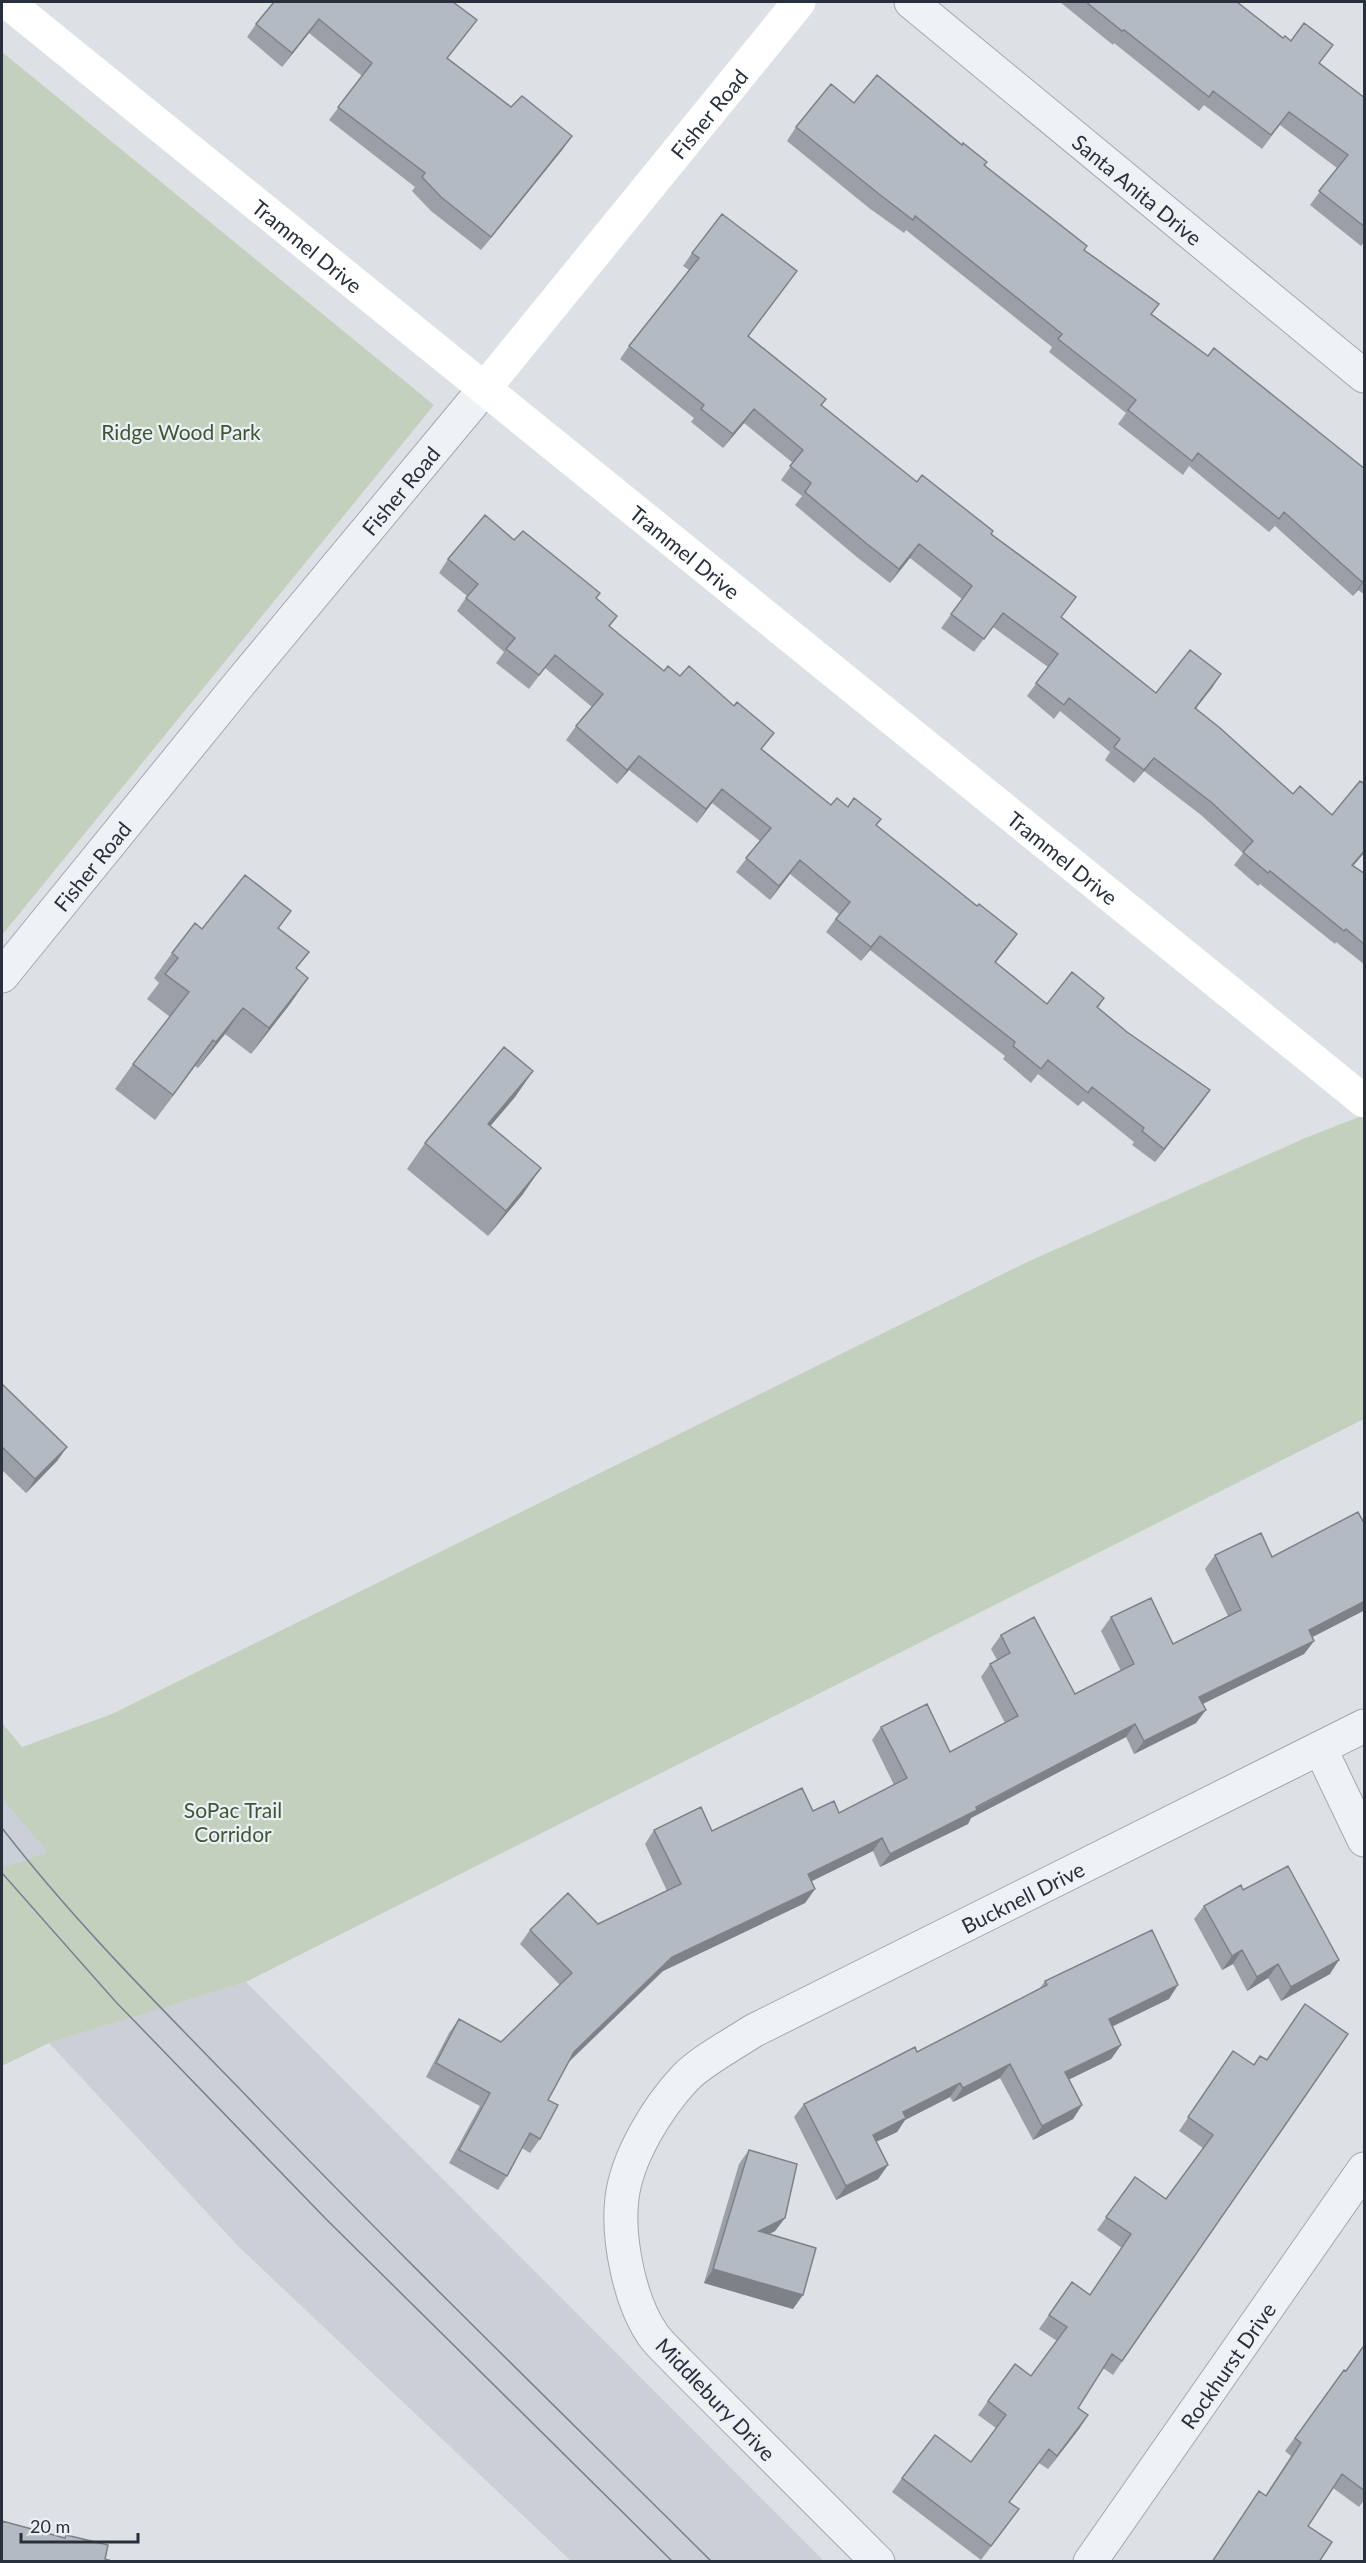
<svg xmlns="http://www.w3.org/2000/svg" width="1366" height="2563" font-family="Lato,sans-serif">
<rect width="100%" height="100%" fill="#dde1e6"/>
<path fill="#cbd0d8" d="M 2,1799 L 181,2002 L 246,1982 L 824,2561 L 571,2561 L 239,2247 L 49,2043 L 110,2024 L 2,1896 Z"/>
<path fill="#c4d0be" d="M 2,52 L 434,405 L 2,935 Z
M 1364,1115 L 1364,1419 L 246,1982 L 49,2043 L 2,2066 L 2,1868 L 48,1852 L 2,1799 L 2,1723 L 22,1747 L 112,1714 L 1025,1263 L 1305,1138 Z"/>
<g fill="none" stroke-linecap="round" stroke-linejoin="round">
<defs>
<g id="street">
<path id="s1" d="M 911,2 L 1364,376"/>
<path id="s2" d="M 2,976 L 240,683 L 485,388"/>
<path d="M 1320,1748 L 1364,1840"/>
<path id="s3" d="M 878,2562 L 678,2362 C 670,2353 660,2345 653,2335 C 630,2302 617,2239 622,2198 C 627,2157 657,2108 685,2078 C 700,2062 733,2044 753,2031 L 1364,1726"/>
<path id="s4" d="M 1090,2562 L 1364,2169"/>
</g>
</defs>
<use href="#street" stroke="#a3a8b0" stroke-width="35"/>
<use href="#street" stroke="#eff2f5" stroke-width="33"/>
<g stroke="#fff" stroke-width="33">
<path id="s5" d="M 7,2 L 1364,1101"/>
<path id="s6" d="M 485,388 L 799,2"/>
</g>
<path stroke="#77818f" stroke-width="1.5" d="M 2,1828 C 73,1920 156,2003 237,2086 C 392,2248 553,2404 712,2562
M 2,1873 L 115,2001 L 327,2220 L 673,2562"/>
</g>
<path fill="#9ba0a8" d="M 274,2 L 477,20 L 447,59 L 562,150 L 481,250 L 431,211 L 412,191 L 415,187 L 329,120 L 362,76 L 309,33 L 282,67 L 247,37 L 256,24 Z
M 1060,2 L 1237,2 L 1283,38 L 1320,63 L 1365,98 L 1365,241 L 1361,246 L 1310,205 L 1337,168 L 1280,125 L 1262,149 L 1204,105 L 1199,111 L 1114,43 L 1113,45 Z
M 854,103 L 985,165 L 1084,250 L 1152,314 L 1208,356 L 1365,469 L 1365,595 L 1358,590 L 1353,596 L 1275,526 L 1269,532 L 1189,466 L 1183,475 L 1118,424 L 1126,413 L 1049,352 L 1052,347 L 906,230 L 904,233 L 869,208 L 787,141 L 796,127 Z
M 692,253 L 787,284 L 748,336 L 822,405 L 917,482 L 991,534 L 1062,617 L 1156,693 L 1221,674 L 1196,708 L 1353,865 L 1365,874 L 1365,965 L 1336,942 L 1335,944 L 1260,884 L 1258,886 L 1234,865 L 1243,853 L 1201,815 L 1144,771 L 1134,783 L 1105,760 L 1110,752 L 1060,711 L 1054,719 L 1027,696 L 1048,667 L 993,627 L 974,652 L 941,628 L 962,599 L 910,558 L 890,583 L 858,558 L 795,505 L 802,496 L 781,480 L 793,463 L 744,423 L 723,448 L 691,422 L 694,418 L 620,359 L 629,346 L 689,270 L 683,266 Z
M 514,540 L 596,598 L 609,626 L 831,805 L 848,807 L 877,825 L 1007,948 L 995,963 L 1047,1004 L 1104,998 L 1098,1008 L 1127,1032 L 1210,1090 L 1155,1162 L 1132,1145 L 1134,1142 L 1083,1101 L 1078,1106 L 1038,1074 L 1031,1083 L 1003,1059 L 1005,1056 L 870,950 L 861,961 L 826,932 L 839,914 L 790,874 L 770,900 L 736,872 L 760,841 L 712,803 L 697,823 L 629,770 L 617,784 L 566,740 L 576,726 L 592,707 L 545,668 L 529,689 L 496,663 L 504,652 L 457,611 L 467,596 L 439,573 L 448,559 Z
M 291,911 L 279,928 L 297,969 L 308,978 L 290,1004 L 251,1054 L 225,1034 L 198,1068 L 195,1066 L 155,1120 L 115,1089 L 133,1064 L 170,1017 L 147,999 L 159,983 L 154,978 L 172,953 L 202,929 Z
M 533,1071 L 515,1097 L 490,1126 L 523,1194 L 488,1236 L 407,1169 L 425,1143 Z
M 2,1384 L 67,1447 L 57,1461 L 26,1493 L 2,1470 Z
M 1365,1525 L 1365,1610 L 1312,1637 L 1314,1641 L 1304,1654 L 1203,1704 L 1196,1723 L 1134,1754 L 1126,1737 L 971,1818 L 968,1824 L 880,1867 L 873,1851 L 811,1881 L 815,1889 L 805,1903 L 663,1971 L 569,2062 L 548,2100 L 540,2139 L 530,2153 L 522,2148 L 507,2176 L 498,2190 L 449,2163 L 480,2106 L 426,2077 L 449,2033 L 459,2019 L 501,2042 L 560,1985 L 520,1944 L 530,1930 L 598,1924 L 667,1891 L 645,1844 L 654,1830 L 712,1831 L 813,1811 L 839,1813 L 894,1785 L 872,1740 L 881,1727 L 950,1752 L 1005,1723 L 981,1677 L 990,1664 L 997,1660 L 991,1649 L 1001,1635 L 1075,1694 L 1121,1671 L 1101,1631 L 1111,1617 L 1173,1644 L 1228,1616 L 1205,1569 L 1215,1555 L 1272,1557 Z
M 1243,1890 L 1330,1974 L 1281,2001 L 1268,1978 L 1247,1991 L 1233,1964 L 1222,1970 L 1194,1919 L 1204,1906 Z
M 1045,1981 L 1169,1999 L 1112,2026 L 1121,2045 L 1111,2059 L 1069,2079 L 1082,2105 L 1073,2119 L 1033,2140 L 1000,2078 L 953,2102 L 950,2097 L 905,2120 L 897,2132 L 876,2142 L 888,2165 L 878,2179 L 836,2200 L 794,2117 L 804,2104 L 917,2052 L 1040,1988 Z
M 1348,2034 L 1113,2375 L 1103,2368 L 1078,2408 L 1088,2415 L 1079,2429 L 1048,2469 L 1039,2463 L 1009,2503 L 1009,2523 L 981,2560 L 892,2492 L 902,2478 L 971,2462 L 996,2428 L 978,2415 L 988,2401 L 1031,2376 L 1057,2341 L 1039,2329 L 1072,2282 L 1090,2295 L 1122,2248 L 1097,2230 L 1135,2177 L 1166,2199 L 1203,2148 L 1179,2131 L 1233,2051 L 1253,2065 Z
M 749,2150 L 785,2218 L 775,2231 L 770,2234 L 793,2309 L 704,2283 L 739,2164 Z
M 1365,2344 L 1365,2499 L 1359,2507 L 1333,2488 L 1308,2526 L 1265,2496 L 1291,2456 L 1285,2451 L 1344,2370 L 1346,2371 Z"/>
<path fill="#7e8288" d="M 319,19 L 309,33 L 282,67 L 292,53 Z
M 572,136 L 562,150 L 481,250 L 491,237 Z
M 754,409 L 744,423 L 723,448 L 733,434 Z
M 919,544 L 910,558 L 890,583 L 899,569 Z
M 1365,579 L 1358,590 L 1353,596 L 1362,582 Z
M 1221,674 L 1212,688 L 1186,721 L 1195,708 Z
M 639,756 L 629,770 L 617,784 L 627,770 Z
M 1154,758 L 1144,771 L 1134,783 L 1144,770 Z
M 722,789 L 712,803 L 697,823 L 706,809 Z
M 1365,850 L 1365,852 L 1343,878 L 1352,865 Z
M 800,860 L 790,874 L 770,900 L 779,886 Z
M 1017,934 L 1007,948 L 985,976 L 995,962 Z
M 880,936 L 870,950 L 861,961 L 871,947 Z
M 308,978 L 290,1004 L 251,1054 L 269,1028 Z
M 243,1008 L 225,1034 L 198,1068 L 216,1042 Z
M 213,1040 L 195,1066 L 155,1120 L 173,1095 Z
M 533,1071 L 515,1097 L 470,1150 L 488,1124 Z
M 1210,1090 L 1201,1103 L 1155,1162 L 1164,1149 Z
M 541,1168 L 523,1194 L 488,1236 L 506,1211 Z
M 67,1447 L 57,1461 L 26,1493 L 35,1479 Z
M 1365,1601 L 1365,1610 L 1299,1644 L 1309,1630 Z
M 1314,1641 L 1304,1654 L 1190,1710 L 1199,1697 Z
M 1206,1710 L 1196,1723 L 1134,1754 L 1144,1741 Z
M 1135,1724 L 1126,1737 L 971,1818 L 968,1824 L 880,1867 L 890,1854 Z
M 882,1838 L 873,1851 L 798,1888 L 808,1874 Z
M 815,1889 L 805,1903 L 663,1971 L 564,2066 L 574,2052 L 672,1957 Z
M 1242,1950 L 1233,1964 L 1222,1970 L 1232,1956 Z
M 1339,1960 L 1330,1974 L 1281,2001 L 1291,1987 Z
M 1278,1964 L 1268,1978 L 1247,1991 L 1257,1977 Z
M 1178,1985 L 1169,1999 L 1099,2033 L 1109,2019 Z
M 1121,2045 L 1111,2059 L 1056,2086 L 1065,2072 Z
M 1010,2064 L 1000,2078 L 953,2102 L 963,2088 Z
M 960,2083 L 950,2097 L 905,2120 L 897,2132 L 863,2148 L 873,2135 L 903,2112 Z
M 1082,2105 L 1073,2119 L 1033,2140 L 1042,2126 Z
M 888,2165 L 878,2179 L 836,2200 L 846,2186 Z
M 785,2218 L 775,2231 L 749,2244 L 759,2231 Z
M 713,2269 L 803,2295 L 793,2309 L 704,2283 Z
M 1088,2415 L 1079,2429 L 1048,2469 L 1057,2456 Z"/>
<path fill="#b4bac3" stroke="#7e8288" stroke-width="1.5" d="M 274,2 L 453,2 L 477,20 L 447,58 L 511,107 L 522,96 L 572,136 L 491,237 L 441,197 L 422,177 L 425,173 L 338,107 L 372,63 L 319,19 L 292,53 L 256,24 Z
M 1086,2 L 1237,2 L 1283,38 L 1285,36 L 1291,41 L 1304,23 L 1333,45 L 1319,63 L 1365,98 L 1365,227 L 1319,191 L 1348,155 L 1289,112 L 1271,135 L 1213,91 L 1209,97 L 1124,30 L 1122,31 Z
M 877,75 L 962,145 L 963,143 L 987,162 L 984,165 L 1087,246 L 1084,250 L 1159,304 L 1151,314 L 1208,356 L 1214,348 L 1365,469 L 1365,579 L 1362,582 L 1284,512 L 1279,519 L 1198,453 L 1192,461 L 1128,410 L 1136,400 L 1058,339 L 1062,334 L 915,216 L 913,220 L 879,194 L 796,127 L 831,84 L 854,103 Z
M 722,214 L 797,271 L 748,336 L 826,399 L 821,405 L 917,482 L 922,475 L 993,531 L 991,534 L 1076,597 L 1061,617 L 1156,693 L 1190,650 L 1221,674 L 1195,708 L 1220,728 L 1293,794 L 1300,786 L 1332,815 L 1360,781 L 1365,784 L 1365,850 L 1352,865 L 1365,874 L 1365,945 L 1346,929 L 1344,931 L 1270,871 L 1268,873 L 1243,852 L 1253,841 L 1211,802 L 1154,758 L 1144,770 L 1114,747 L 1120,739 L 1069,698 L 1064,705 L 1036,683 L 1058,654 L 1003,613 L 984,639 L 951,614 L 972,586 L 919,544 L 899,569 L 867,544 L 805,492 L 811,483 L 790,466 L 803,450 L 754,409 L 733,434 L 701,409 L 704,405 L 629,346 L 699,258 L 692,253 Z
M 485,515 L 514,540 L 523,531 L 600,593 L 596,598 L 617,616 L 609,626 L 664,671 L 668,666 L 680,676 L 689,666 L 734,706 L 737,702 L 774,733 L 761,749 L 831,805 L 837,798 L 848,807 L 854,798 L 881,819 L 876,825 L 977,906 L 979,904 L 1017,934 L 995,962 L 1047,1004 L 1072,972 L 1104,998 L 1097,1007 L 1127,1032 L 1210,1090 L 1164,1149 L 1142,1131 L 1144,1128 L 1092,1087 L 1088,1093 L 1048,1060 L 1041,1069 L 1013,1046 L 1015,1042 L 880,936 L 871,947 L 836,919 L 850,902 L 800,860 L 779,886 L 746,858 L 771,828 L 722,789 L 706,809 L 639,756 L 627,770 L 576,726 L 603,694 L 555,655 L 539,675 L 506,649 L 515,638 L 466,598 L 478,584 L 448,559 Z
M 245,875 L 291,911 L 278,928 L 309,952 L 296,968 L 308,978 L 269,1028 L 243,1008 L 216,1042 L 213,1040 L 173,1095 L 133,1064 L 189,992 L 165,974 L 178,958 L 172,953 L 195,923 L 202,929 Z
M 504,1047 L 533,1071 L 488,1124 L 541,1168 L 506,1211 L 425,1143 Z
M 2,1384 L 67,1447 L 35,1479 L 2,1447 Z
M 1358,1512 L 1365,1525 L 1365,1601 L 1309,1630 L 1314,1641 L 1199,1697 L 1206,1710 L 1144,1741 L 1135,1724 L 976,1807 L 977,1810 L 890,1854 L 882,1838 L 808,1874 L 815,1889 L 672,1957 L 574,2052 L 548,2100 L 558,2105 L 540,2139 L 530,2133 L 507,2176 L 459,2150 L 490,2093 L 436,2063 L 459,2019 L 501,2042 L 572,1973 L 530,1930 L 568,1893 L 598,1924 L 681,1884 L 654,1830 L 701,1807 L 712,1831 L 802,1788 L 813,1811 L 834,1801 L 839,1813 L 907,1778 L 881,1727 L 927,1704 L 950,1752 L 1018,1716 L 990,1664 L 1010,1653 L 1001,1635 L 1034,1617 L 1075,1694 L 1134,1664 L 1111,1617 L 1151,1598 L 1173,1644 L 1241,1610 L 1215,1555 L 1261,1533 L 1272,1557 Z
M 1288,1866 L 1339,1960 L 1291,1987 L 1278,1964 L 1257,1977 L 1242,1950 L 1232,1956 L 1204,1906 L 1241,1885 L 1243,1890 Z
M 1152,1930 L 1178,1985 L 1109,2019 L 1121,2045 L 1065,2072 L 1082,2105 L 1042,2126 L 1010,2064 L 963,2088 L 960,2083 L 903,2112 L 906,2118 L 873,2135 L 888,2165 L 846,2186 L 804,2104 L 915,2047 L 917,2052 L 1047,1985 L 1045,1981 Z
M 1305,2004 L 1348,2034 L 1122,2361 L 1112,2354 L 1078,2408 L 1088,2415 L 1057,2456 L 1049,2449 L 1009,2502 L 1019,2509 L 991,2546 L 902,2478 L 935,2435 L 971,2462 L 1006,2415 L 988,2401 L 1015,2364 L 1031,2376 L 1067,2327 L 1049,2315 L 1072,2282 L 1090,2295 L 1131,2234 L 1106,2217 L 1135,2177 L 1166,2199 L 1213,2135 L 1188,2117 L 1233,2051 L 1254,2065 L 1260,2056 L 1267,2060 Z
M 749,2150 L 797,2164 L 785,2218 L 759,2231 L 816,2248 L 803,2295 L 713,2269 Z
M 1365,2344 L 1365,2491 L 1342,2474 L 1308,2526 L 1332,2542 L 1319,2562 L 1212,2562 L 1259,2491 L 1266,2496 L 1301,2443 L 1295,2438 L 1344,2370 L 1346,2371 Z
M 2,2521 L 65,2538 L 66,2535 L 108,2545 L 105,2559 L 115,2562 L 2,2562 Z"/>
<g text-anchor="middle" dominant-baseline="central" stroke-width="4.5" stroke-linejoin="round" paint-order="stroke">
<g font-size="21" fill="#27303c" stroke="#ecf0f4">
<text stroke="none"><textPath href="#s6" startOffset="354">Fisher Road</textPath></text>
<text stroke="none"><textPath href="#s1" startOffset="294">Santa Anita Drive</textPath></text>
<text stroke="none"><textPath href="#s5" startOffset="387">Trammel Drive</textPath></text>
<text stroke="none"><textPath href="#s2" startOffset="628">Fisher Road</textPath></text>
<text stroke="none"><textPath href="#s5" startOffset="873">Trammel Drive</textPath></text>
<text stroke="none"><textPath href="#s5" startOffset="1359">Trammel Drive</textPath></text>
<text stroke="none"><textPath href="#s2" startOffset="142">Fisher Road</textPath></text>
<text stroke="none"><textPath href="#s3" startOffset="984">Bucknell Drive</textPath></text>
<text stroke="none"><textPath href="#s4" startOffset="240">Rockhurst Drive</textPath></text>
<text transform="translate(716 2399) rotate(46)">Middlebury Drive</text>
</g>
<g font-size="21" fill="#3d5735" stroke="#ecf0f4">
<text x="181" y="431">Ridge Wood Park</text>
<text x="233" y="1809">SoPac Trail<tspan x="233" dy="24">Corridor</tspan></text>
</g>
</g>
<rect width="1366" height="2563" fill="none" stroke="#27303c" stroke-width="6"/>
<path d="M21 2533v9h117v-9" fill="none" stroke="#27303c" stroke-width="3"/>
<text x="30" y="2533" font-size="18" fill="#27303c" stroke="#ecf0f4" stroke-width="4.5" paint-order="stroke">20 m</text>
</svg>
